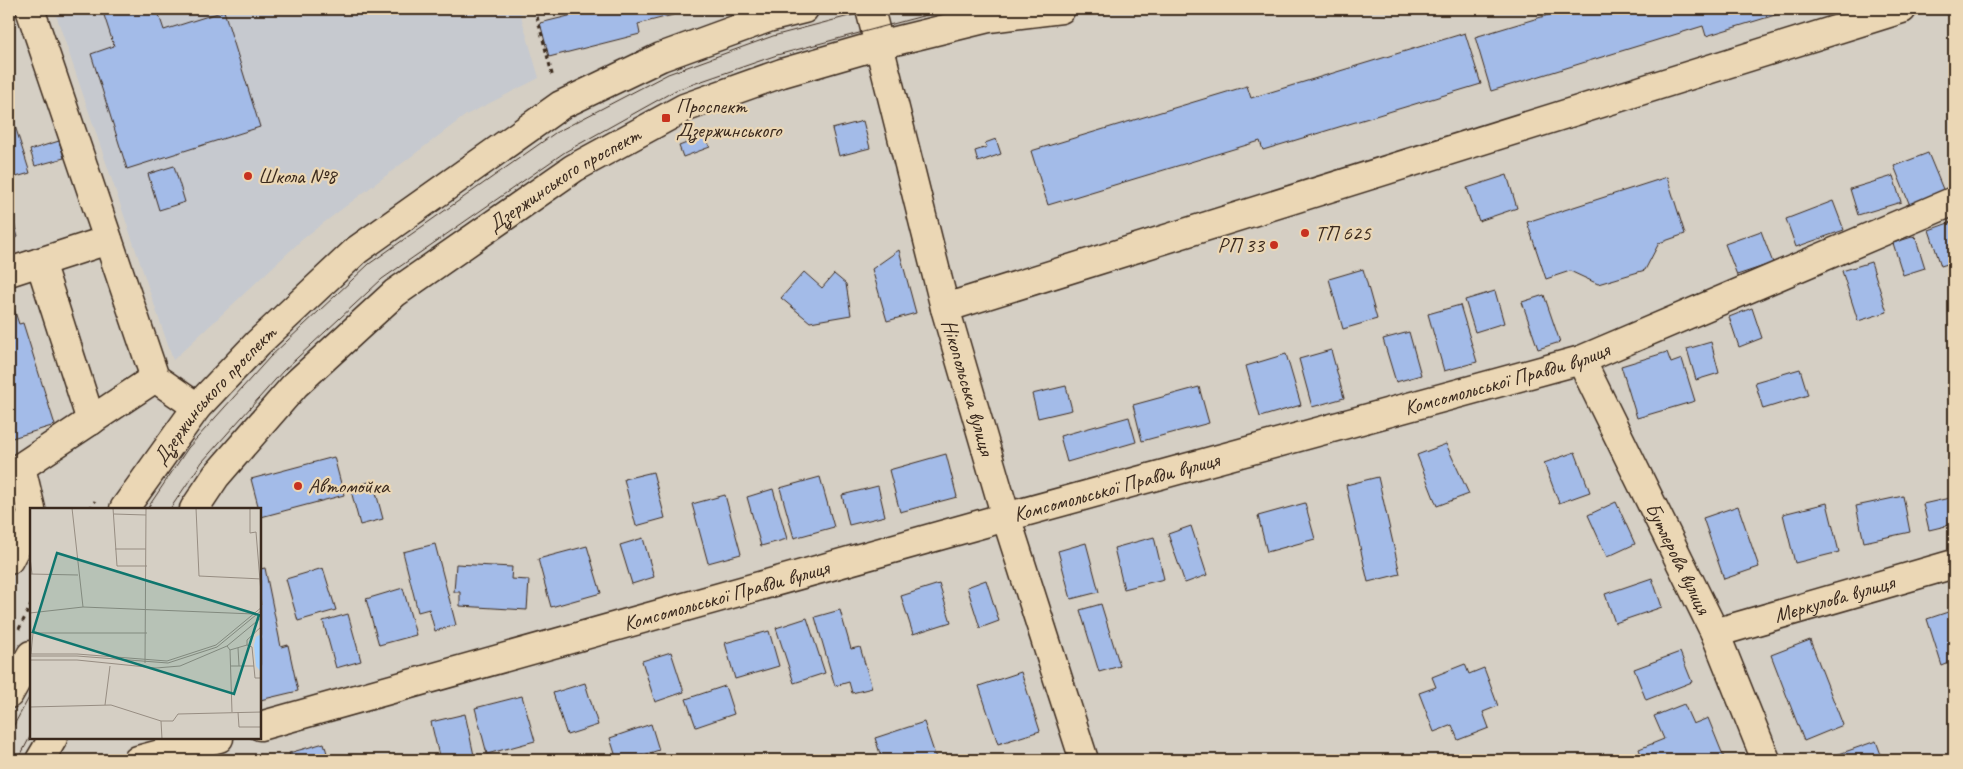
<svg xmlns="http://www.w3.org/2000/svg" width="1963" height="769" font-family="Caveat,sans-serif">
<rect width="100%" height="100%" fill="#d5cfc4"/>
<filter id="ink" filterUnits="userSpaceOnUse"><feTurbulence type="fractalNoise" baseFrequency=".02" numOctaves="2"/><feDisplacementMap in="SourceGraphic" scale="10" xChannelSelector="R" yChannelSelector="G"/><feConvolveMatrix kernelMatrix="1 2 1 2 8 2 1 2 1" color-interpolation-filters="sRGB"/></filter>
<g filter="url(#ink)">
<path fill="#c6c9cf" d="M 54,9 L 519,9 L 539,78 L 466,115 L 305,237 L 173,360 Z"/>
<path fill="#a3bbe8" stroke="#3b2a1e" d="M 102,9 L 157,9 L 164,30 L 224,11 L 260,127 L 127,169 L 91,54 L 114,46 Z
M 597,9 L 671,9 L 673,15 L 638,24 L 640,34 L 549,57 L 540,23 Z
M 1568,9 L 1795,9 L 1706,36 L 1703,26 L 1491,91 L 1475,37 Z
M 1465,33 L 1481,84 L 1263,150 L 1260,141 L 1048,205 L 1031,151 L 1247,86 L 1251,98 Z
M 9,107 L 30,173 L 9,179 Z
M 863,121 L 870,148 L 839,156 L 832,129 Z
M 705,136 L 710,147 L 683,157 L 679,146 Z
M 996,139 L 1001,154 L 978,162 L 975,151 L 987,147 L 985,143 Z
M 59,141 L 64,158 L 35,166 L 30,150 Z
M 1928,153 L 1945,194 L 1911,208 L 1894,166 Z
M 174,166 L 185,202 L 159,210 L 148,174 Z
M 1507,175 L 1517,208 L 1479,221 L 1467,188 Z
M 1893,176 L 1901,202 L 1858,215 L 1850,189 Z
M 1667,177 L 1685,234 L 1659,243 L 1645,270 L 1598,284 L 1570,271 L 1546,279 L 1527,222 Z
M 1833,201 L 1844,230 L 1796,247 L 1786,219 Z
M 9,206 L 18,237 L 9,240 Z
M 1954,221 L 1954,262 L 1941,266 L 1929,230 Z
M 1761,231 L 1773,263 L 1737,275 L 1725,244 Z
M 1915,236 L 1925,268 L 1903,275 L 1893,243 Z
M 899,250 L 916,313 L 887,321 L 872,269 Z
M 1871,262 L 1887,312 L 1858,321 L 1842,271 Z
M 1363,269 L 1377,319 L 1343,329 L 1329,279 Z
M 804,272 L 822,288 L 834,274 L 846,284 L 851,315 L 810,322 L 781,298 Z
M 1495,291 L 1504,323 L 1475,332 L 1465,300 Z
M 1544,295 L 1560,342 L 1538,349 L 1522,302 Z
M 1460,305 L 1477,362 L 1444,371 L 1428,314 Z
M 1752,308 L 1762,338 L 1739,347 L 1729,317 Z
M 14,309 L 19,324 L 23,323 L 55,425 L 9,439 L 9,311 Z
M 1409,332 L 1421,375 L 1396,382 L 1383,339 Z
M 1711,342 L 1719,373 L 1696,380 L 1687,349 Z
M 1331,350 L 1344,398 L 1312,407 L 1299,359 Z
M 1667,352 L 1671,363 L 1682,359 L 1695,401 L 1637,418 L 1621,366 Z
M 1286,354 L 1301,405 L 1260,417 L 1246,366 Z
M 1800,369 L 1808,395 L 1763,409 L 1755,382 Z
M 1066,386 L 1072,410 L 1038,418 L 1032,394 Z
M 1199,387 L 1209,423 L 1142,441 L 1133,405 Z
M 1129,417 L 1136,442 L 1067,462 L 1060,436 Z
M 1446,444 L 1469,494 L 1437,506 L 1417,455 Z
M 1575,452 L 1590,492 L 1559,503 L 1544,463 Z
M 946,454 L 957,497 L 900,512 L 889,470 Z
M 334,457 L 344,495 L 261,517 L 251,479 Z
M 653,472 L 665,518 L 636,526 L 624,479 Z
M 820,477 L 834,527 L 794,538 L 780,488 Z
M 1378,477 L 1400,574 L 1368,582 L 1346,485 Z
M 373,481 L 383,519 L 360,525 L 350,487 Z
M 878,486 L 885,516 L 849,525 L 842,495 Z
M 773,489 L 787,539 L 761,546 L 747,497 Z
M 725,495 L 741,554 L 708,563 L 692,504 Z
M 1903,496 L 1910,532 L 1864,542 L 1856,506 Z
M 1954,497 L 1954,524 L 1929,530 L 1923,504 Z
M 1616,502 L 1635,544 L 1607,557 L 1588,515 Z
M 1305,503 L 1315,539 L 1267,552 L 1258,516 Z
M 1827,503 L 1839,552 L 1795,563 L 1783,514 Z
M 1738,506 L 1759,567 L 1724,579 L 1703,518 Z
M 1191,526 L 1207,575 L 1185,583 L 1168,534 Z
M 1154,537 L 1164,579 L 1124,589 L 1114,548 Z
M 643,538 L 654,577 L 632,584 L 620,545 Z
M 1086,543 L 1099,592 L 1071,599 L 1058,551 Z
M 435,544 L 456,625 L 435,631 L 429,609 L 418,612 L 403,552 Z
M 587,546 L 601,593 L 551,607 L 538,559 Z
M 456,564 L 512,567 L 511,579 L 529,580 L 527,610 L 460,606 L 460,592 L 454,592 Z
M 265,568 L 281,647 L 288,645 L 298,691 L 260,700 L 260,569 Z
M 323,568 L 336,610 L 298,621 L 286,579 Z
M 1652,578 L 1662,607 L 1615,623 L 1605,594 Z
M 986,580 L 999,621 L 980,628 L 967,587 Z
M 939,584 L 951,622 L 913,634 L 901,596 Z
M 403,588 L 416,635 L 379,645 L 366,599 Z
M 1101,604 L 1120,666 L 1099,672 L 1080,610 Z
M 840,610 L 851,649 L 860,647 L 872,688 L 852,693 L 849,682 L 835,686 L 815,617 Z
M 1954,610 L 1954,661 L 1942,666 L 1927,619 Z
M 348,614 L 361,661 L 336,668 L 323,621 Z
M 807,618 L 825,673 L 794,683 L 776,628 Z
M 769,631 L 779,666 L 735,679 L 725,643 Z
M 1810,640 L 1843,725 L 1804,741 L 1771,655 Z
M 671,652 L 684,692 L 655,702 L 642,661 Z
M 1680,652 L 1692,682 L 1646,700 L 1634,669 Z
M 1465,664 L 1469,674 L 1484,668 L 1498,706 L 1483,712 L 1489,728 L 1458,740 L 1452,725 L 1434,732 L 1419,693 L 1436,687 L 1432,677 Z
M 1021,672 L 1040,731 L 998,744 L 979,686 Z
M 585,683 L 598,725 L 567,735 L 553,693 Z
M 725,686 L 734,714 L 696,727 L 686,699 Z
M 522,696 L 535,741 L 487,754 L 475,708 Z
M 1684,704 L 1693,724 L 1708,718 L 1725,760 L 1643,760 L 1639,749 L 1664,739 L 1654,716 Z
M 465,714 L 475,760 L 440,760 L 431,722 Z
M 924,722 L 936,758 L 930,760 L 882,760 L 875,738 Z
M 651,724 L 659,750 L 628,760 L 617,760 L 610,738 Z
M 1876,741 L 1883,760 L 1822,760 Z
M 324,743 L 329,760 L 291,760 L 289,753 Z
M 1165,754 L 1167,760 L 1144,760 Z"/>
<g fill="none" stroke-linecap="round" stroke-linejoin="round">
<defs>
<g id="minor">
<path d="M 30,9 L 155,378 L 197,407"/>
<path id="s1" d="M 870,9 L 945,308 L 1006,517 L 1084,760"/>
<path d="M 40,262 L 91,421"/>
<path d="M 9,272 L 108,240"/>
<path d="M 945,308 L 1902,9"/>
<path id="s2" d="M 1581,360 L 1715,633 L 1766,760"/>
<path d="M 31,509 L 21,467 L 155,378"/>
<path id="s3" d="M 124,509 L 197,407 L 258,343 L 357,250 L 561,105 L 661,57 L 768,18 L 804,9"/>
<path id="s4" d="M 194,509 L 216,476 L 295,385 L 395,293 L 574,168 L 684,108 L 782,73 L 879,45 L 989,18 L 1061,9"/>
<path d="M 9,560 L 31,517"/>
<path id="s5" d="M 1715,633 L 1954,564"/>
<path d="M 9,694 L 31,655"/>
<path id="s6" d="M 260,726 L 1006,517 L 1581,360 L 1954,201"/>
<path d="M 40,760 L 53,738"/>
<path d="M 138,760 L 219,738"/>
</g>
</defs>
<use href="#minor" stroke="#3b2a1e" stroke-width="31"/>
<path stroke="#3b2a1e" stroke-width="3" stroke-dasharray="4 4" stroke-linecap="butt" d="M 535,9 L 553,78
M 90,509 L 95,501
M 19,629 L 31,605"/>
<use href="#minor" stroke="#ebd7b5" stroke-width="28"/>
<path stroke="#3b2a1e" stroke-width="1" d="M 147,509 L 188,448 L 270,357 L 369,264 L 555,133 L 668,74 L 773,36 L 876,9
M 170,509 L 202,462 L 283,371 L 382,279 L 565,152 L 676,90 L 777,55 L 949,9
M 9,734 L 31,694
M 18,760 L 31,735"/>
</g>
</g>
<g fill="#c8321e" stroke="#ebd7b5" stroke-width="2">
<rect x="661" y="113" width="10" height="10" rx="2.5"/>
<circle cx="248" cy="176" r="5"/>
<circle cx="1305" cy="233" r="5"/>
<circle cx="1274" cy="245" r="5"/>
<circle cx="298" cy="486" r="5"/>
</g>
<g text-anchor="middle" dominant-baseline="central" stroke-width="4.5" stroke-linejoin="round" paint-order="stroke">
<g font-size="21" fill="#3b2a1e" stroke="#ebd7b5" text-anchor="start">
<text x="676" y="106">Проспект<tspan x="676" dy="24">Дзержинського</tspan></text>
<text x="258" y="176">Школа №8</text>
<text x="1315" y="233">ТП 625</text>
<text x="1264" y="245" text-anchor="end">РП 33</text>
<text x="308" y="486">Автомойка</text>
</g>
<g font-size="21" fill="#3b2a1e" stroke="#ebd7b5">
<text stroke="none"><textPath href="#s4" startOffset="500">Дзержинського проспект</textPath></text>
<text stroke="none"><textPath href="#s6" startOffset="1294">Комсомольської Правди вулиця</textPath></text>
<text stroke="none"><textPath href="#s1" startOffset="391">Нікопольська вулиця</textPath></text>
<text stroke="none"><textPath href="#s3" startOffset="146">Дзержинського проспект</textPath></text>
<text stroke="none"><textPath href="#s6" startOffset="889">Комсомольської Правди вулиця</textPath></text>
<text stroke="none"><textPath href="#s2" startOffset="221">Бутлерова вулиця</textPath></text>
<text stroke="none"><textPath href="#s6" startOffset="484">Комсомольської Правди вулиця</textPath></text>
<text stroke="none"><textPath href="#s5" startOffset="124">Мєркулова вулиця</textPath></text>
</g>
</g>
<g transform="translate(30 508)">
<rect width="231" height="231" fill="#d5cfc4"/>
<path d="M 231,126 L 231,164 L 226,158 L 224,137 L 226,129 Z" fill="#a4d0fe"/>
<path fill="none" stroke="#978d82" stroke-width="1" d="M 42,0 L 53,99M 83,0 L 87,58 L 117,58M 166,0 L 169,68 L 232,71M 220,0 L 220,25 L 226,24 L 232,97M 84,6 L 116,7M 85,41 L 116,41M 0,49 L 2,66M 0,66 L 48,67M 0,105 L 53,99 L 224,106M 0,124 L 3,125 L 1,146M 3,125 L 117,125M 217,137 L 222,139 L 225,170 L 232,170M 197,138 L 200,142 L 202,204M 208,140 L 209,158M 200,142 L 217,137 L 217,132 L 232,118M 0,146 L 47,146 L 137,153 L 186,137 L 232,99M 0,148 L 47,148 L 138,155 L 187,139 L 232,102M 0,152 L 47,152 L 126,160 L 150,158 L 197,138 L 232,109M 115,155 L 116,0M 201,158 L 224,158M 75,197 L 80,158M 0,199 L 81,197 L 131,213 L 143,213 L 148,206 L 232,204M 208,204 L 209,219 L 232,219M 131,213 L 132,231"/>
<path fill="#0f766e" fill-opacity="0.15" stroke="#0f766e" stroke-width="2.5" d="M 27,45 L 229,107 L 204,186 L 3,124 Z"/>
<rect width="231" height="231" fill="none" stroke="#3b2a1e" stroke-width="2.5"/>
</g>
<rect width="1963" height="769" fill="none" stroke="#ebd7b5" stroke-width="30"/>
<rect x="15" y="15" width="1933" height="739" fill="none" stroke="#3b2a1e" stroke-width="2" filter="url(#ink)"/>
</svg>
